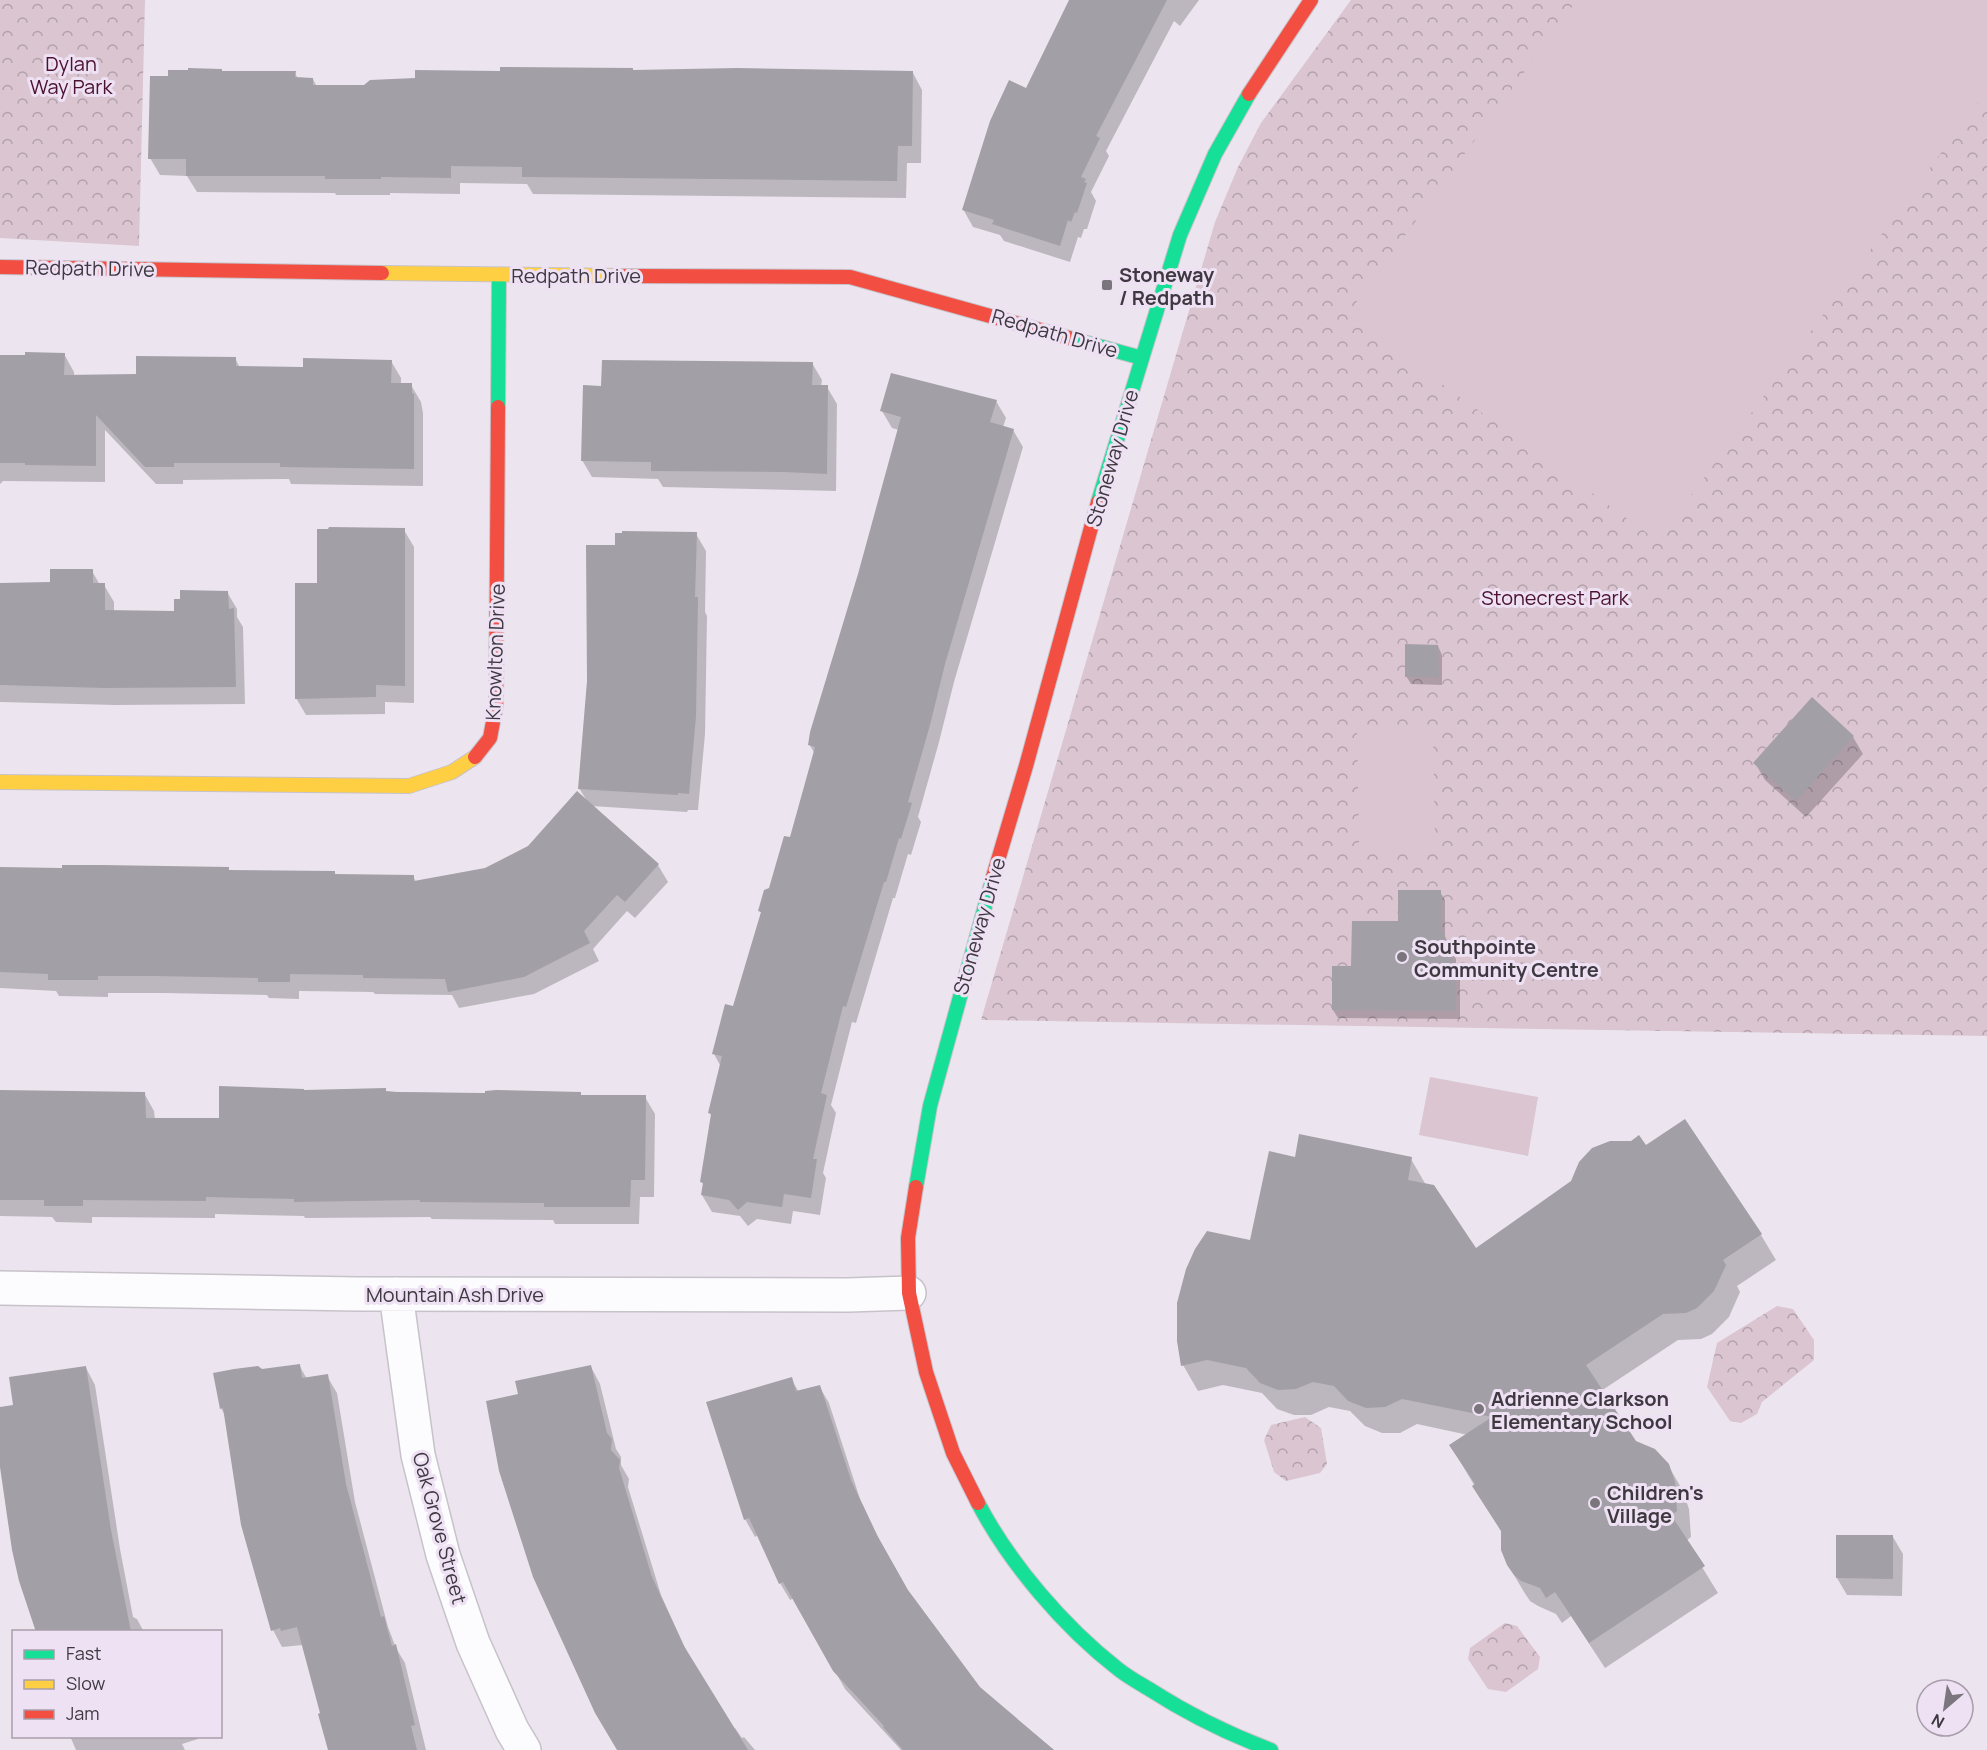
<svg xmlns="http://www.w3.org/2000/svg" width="1987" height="1750" font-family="Manrope,sans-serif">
<defs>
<pattern id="park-crowns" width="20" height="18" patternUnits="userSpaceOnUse" patternTransform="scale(1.5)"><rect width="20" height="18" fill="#dac5d1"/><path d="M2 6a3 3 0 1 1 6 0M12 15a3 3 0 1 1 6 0" fill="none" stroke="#b2a1ab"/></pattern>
</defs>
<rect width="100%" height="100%" fill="#ece5ef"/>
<path fill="url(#park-crowns)" d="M 0,0 L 145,0 L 139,246 L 0,238 Z
M 1351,0 L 1987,0 L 1987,1036 L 981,1020 L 1215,222 L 1238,167 L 1261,123 Z
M 1777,1306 L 1793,1309 L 1814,1340 L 1814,1360 L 1762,1402 L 1757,1414 L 1741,1423 L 1730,1421 L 1707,1387 L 1717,1343 Z
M 1305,1417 L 1321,1428 L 1327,1464 L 1320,1473 L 1286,1481 L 1274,1472 L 1264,1440 L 1271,1425 Z
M 1505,1623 L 1517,1626 L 1540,1657 L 1538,1669 L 1506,1692 L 1488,1689 L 1468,1659 L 1470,1648 Z"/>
<path fill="#dac5d1" d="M 1577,0 L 1987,0 L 1987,90 L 1658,541 L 1347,315 Z
M 1433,726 L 1435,846 L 1359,848 L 1357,727 Z
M 1430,1077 L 1538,1097 L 1528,1156 L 1419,1135 Z"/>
<path fill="#0003" d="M 1070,0 L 1199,0 L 1180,26 L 1174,21 L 1106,151 L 1109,156 L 1091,192 L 1096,201 L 1087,229 L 1084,229 L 1081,238 L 1078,237 L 1070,262 L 1004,241 L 1000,235 L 973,227 L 963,209 L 1027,90 Z
M 221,70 L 223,72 L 295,73 L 298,79 L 313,79 L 317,87 L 365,87 L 633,71 L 913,73 L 922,90 L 921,163 L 907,163 L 906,198 L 533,194 L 527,184 L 460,183 L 460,194 L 390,193 L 390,195 L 336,195 L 335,193 L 197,192 L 187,176 L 160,175 L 150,158 L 170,78 Z
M 64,354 L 74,372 L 74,376 L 138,375 L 235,358 L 240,368 L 305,369 L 391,361 L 401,378 L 401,385 L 411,385 L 421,402 L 423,413 L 423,486 L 291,484 L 289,479 L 183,480 L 183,484 L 156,484 L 105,430 L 105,482 L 3,481 L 0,484 L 0,357 Z
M 812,363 L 822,380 L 821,387 L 827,387 L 837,404 L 836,491 L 663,487 L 658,479 L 592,477 L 582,460 L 602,387 Z
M 996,401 L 1006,418 L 1003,427 L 1013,430 L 1023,447 L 954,682 L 939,742 L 918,817 L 921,822 L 911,855 L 908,854 L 895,898 L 893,898 L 856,1023 L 852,1022 L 831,1105 L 836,1113 L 823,1173 L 826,1178 L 820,1215 L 793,1211 L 791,1224 L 757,1219 L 748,1226 L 740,1216 L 712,1212 L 702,1195 L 704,1186 L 702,1182 L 712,1117 L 710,1113 L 721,1067 L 714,1054 L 734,1008 L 762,914 L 760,911 L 791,839 L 815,754 L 809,744 L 859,575 L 899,430 L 892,428 L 882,411 Z
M 404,530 L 414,547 L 414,703 L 385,702 L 385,714 L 306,715 L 296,698 L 318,585 Z
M 696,534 L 706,551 L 705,612 L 707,616 L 705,734 L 698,810 L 688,810 L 687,812 L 591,806 L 658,865 L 668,882 L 635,918 L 627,911 L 593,949 L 599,961 L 534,994 L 459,1008 L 452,995 L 375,994 L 373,992 L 299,991 L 299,999 L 269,998 L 267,995 L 164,993 L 108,993 L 108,997 L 59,996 L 56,991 L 0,988 L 0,870 L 229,871 L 336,876 L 413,876 L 416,882 L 486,869 L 528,848 L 587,801 L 579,788 L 616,547 Z
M 92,571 L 100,585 L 104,585 L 114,602 L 114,612 L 175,613 L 227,592 L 237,609 L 237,617 L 243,627 L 245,704 L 116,705 L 0,702 L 0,584 L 52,583 Z
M 1438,646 L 1442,655 L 1442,685 L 1411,684 L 1406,676 Z
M 1853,737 L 1863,754 L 1806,817 L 1765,780 L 1755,763 Z
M 1440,892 L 1445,900 L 1445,939 L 1456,959 L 1456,972 L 1460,978 L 1460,1019 L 1338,1018 L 1333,1010 L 1353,968 L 1399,923 Z
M 303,1090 L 645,1097 L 655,1114 L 654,1197 L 640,1197 L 639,1224 L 555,1224 L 553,1220 L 432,1219 L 430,1217 L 305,1218 L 304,1216 L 215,1214 L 215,1218 L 92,1217 L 92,1223 L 56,1222 L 52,1217 L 0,1216 L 0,1091 L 144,1093 L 154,1111 L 155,1120 L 220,1120 Z
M 1645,1147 L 1761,1235 L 1776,1260 L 1737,1286 L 1740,1292 L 1729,1317 L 1712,1334 L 1701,1339 L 1678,1340 L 1601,1391 L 1635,1442 L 1668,1465 L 1683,1491 L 1689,1509 L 1691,1537 L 1686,1541 L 1718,1593 L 1605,1668 L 1571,1616 L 1562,1623 L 1556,1614 L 1538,1606 L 1530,1601 L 1524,1592 L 1508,1565 L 1503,1534 L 1451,1446 L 1468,1435 L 1417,1424 L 1400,1433 L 1382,1433 L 1365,1426 L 1350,1411 L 1329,1407 L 1311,1415 L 1294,1415 L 1277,1409 L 1262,1393 L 1223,1385 L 1198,1391 L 1183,1365 L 1296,1159 L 1411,1159 L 1426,1185 L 1475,1250 Z
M 299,1365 L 307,1379 L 327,1376 L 337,1393 L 355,1502 L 388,1627 L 396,1648 L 405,1663 L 426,1750 L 330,1750 L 303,1645 L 282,1647 L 273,1630 L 226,1417 L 221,1408 L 261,1371 Z
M 591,1367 L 600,1384 L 616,1449 L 621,1457 L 621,1465 L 629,1479 L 628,1487 L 661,1595 L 691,1661 L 733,1729 L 735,1728 L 742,1738 L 744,1737 L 755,1750 L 619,1750 L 520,1395 Z
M 86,1368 L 95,1385 L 120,1549 L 133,1617 L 137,1619 L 144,1632 L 37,1632 L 0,1458 L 0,1408 L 14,1406 Z
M 791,1379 L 799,1392 L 819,1386 L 829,1403 L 860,1499 L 886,1554 L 908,1592 L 979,1688 L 1054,1750 L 901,1750 L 845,1689 L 794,1598 L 790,1600 L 780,1583 L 758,1535 L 755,1537 L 745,1519 Z
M 1893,1537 L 1903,1554 L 1902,1596 L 1847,1595 L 1837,1578 Z
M 70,1736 L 197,1736 L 198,1739 L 182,1744 L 185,1750 L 76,1750 Z"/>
<path fill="#a39fa6" d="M 1069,0 L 1167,0 L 1096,136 L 1100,138 L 1081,177 L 1086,179 L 1084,182 L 1087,183 L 1077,213 L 1075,212 L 1071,222 L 1068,220 L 1060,246 L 992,224 L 994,220 L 962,210 L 990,121 L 1009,80 L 1026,88 Z
M 500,67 L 633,68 L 633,70 L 737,68 L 913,71 L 912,146 L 898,146 L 897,181 L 522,177 L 522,167 L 451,166 L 451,178 L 381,177 L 381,179 L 325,179 L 325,176 L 186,176 L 186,159 L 148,159 L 150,76 L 168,76 L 168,70 L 188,70 L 188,68 L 222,69 L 222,71 L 296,71 L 295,77 L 313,78 L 313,85 L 364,85 L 370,80 L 415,78 L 415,70 L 500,71 Z
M 25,352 L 65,353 L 64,375 L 136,374 L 136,356 L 236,357 L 236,366 L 303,367 L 303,358 L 392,360 L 391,383 L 412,383 L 412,393 L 414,394 L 414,469 L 280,467 L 280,463 L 174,463 L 174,467 L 145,467 L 96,415 L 96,466 L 25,465 L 25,463 L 0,463 L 0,355 L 25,355 Z
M 602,360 L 813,362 L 812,385 L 828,385 L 827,474 L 784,472 L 651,471 L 651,462 L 581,461 L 583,385 L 601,386 Z
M 891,373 L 997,400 L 990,422 L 1014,429 L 945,664 L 930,725 L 908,802 L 912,803 L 901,839 L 899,838 L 886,882 L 884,882 L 846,1007 L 843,1006 L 821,1093 L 827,1095 L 813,1159 L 817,1159 L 811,1198 L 784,1194 L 782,1207 L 747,1202 L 738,1210 L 729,1200 L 701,1195 L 703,1183 L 700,1182 L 711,1114 L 708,1113 L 722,1056 L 712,1054 L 725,1004 L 733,1006 L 761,912 L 758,911 L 764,890 L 769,888 L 784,836 L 790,837 L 815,747 L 808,745 L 810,732 L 858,574 L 901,417 L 880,411 Z
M 329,527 L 405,528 L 405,686 L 376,685 L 376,697 L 295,699 L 295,583 L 317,583 L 317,529 L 328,529 Z
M 622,531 L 697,532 L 695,597 L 698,597 L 696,716 L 689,794 L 678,793 L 678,795 L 578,789 L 587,681 L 586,545 L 615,545 L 615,533 L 622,533 Z
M 50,569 L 93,569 L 93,583 L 105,583 L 105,610 L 174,611 L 174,599 L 180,599 L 180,590 L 228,591 L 229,609 L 234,608 L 236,687 L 105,688 L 0,685 L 0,583 L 50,582 Z
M 1405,644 L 1438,645 L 1439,677 L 1405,677 Z
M 1812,697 L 1854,736 L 1796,801 L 1753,763 Z
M 577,791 L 659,864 L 625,902 L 617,895 L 584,931 L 590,943 L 524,977 L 448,992 L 445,979 L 363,978 L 363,975 L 290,974 L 290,982 L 258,982 L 258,978 L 154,976 L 98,976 L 98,980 L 48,980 L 48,974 L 0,972 L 0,867 L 62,868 L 62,865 L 102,865 L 229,867 L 229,870 L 335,871 L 335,874 L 414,875 L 414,881 L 485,868 L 528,846 Z
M 1398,890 L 1441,890 L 1441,929 L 1452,950 L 1453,965 L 1456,969 L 1456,1011 L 1332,1010 L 1332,966 L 1351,966 L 1352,921 L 1398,921 Z
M 219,1086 L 304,1089 L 304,1090 L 386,1088 L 386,1091 L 396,1092 L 485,1093 L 485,1091 L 496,1090 L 581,1092 L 581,1095 L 646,1095 L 645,1180 L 631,1180 L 630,1207 L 544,1207 L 544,1203 L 420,1202 L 420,1200 L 294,1202 L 294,1199 L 206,1197 L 206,1201 L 83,1200 L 83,1206 L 44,1206 L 44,1200 L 0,1200 L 0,1090 L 145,1092 L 146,1118 L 219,1118 Z
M 1685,1119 L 1762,1234 L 1723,1260 L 1726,1265 L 1714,1291 L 1697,1308 L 1686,1313 L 1663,1314 L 1586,1365 L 1636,1441 L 1655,1449 L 1669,1464 L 1675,1482 L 1677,1511 L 1671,1515 L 1705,1566 L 1589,1643 L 1555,1592 L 1546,1598 L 1540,1588 L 1521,1581 L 1514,1575 L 1507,1565 L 1501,1550 L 1501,1531 L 1472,1486 L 1475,1484 L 1449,1445 L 1492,1417 L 1402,1399 L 1385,1407 L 1366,1408 L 1348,1401 L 1334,1386 L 1313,1382 L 1296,1389 L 1278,1390 L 1260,1383 L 1246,1368 L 1207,1360 L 1181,1366 L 1177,1341 L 1177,1303 L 1186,1269 L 1195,1249 L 1207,1231 L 1250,1240 L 1269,1151 L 1295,1157 L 1299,1134 L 1412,1157 L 1408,1180 L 1434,1185 L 1476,1248 L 1571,1181 L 1579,1162 L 1592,1148 L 1610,1141 L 1631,1141 L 1639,1135 L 1646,1145 Z
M 300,1364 L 302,1378 L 328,1374 L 346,1484 L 381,1617 L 384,1616 L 392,1646 L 396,1644 L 415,1725 L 411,1726 L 417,1750 L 328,1750 L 318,1714 L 320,1713 L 297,1627 L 281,1631 L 280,1628 L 271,1631 L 241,1525 L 223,1408 L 220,1409 L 213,1373 L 234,1369 L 258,1366 L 262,1369 Z
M 591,1365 L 607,1433 L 612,1439 L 611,1450 L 620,1460 L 619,1468 L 652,1577 L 684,1646 L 748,1750 L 617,1750 L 595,1713 L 533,1577 L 499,1471 L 486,1401 L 518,1394 L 515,1381 Z
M 86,1366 L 111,1530 L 131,1632 L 36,1632 L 19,1581 L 12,1550 L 0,1467 L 0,1407 L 13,1405 L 9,1377 Z
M 792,1377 L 796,1391 L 820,1385 L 851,1480 L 877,1535 L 908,1590 L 980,1687 L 1054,1750 L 903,1750 L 883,1727 L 884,1726 L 833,1671 L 783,1582 L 779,1584 L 749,1518 L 744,1520 L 706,1402 Z
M 1836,1535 L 1893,1535 L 1893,1579 L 1836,1578 Z"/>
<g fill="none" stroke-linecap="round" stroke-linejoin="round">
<defs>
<path id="street" d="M 0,1288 L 358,1294 L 848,1295 L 909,1293
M 396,1294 L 418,1455 L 443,1555 L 473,1643 L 512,1730 L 524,1750"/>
<path id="fast" d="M 1069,338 L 1142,358
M 498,407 L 499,275
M 1098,502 L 1180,235 L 1215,154 L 1249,94
M 916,1187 L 930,1106 L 993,877
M 978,1503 C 1010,1564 1064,1627 1118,1669 C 1128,1677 1139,1683 1149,1689 C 1188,1714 1228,1734 1271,1750"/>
<path id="slow" d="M 382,273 L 625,276
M 0,782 L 409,786 L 452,772 L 475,757"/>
<path id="jam" d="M 1249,94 L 1311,0
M 0,267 L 382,273
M 625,276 L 850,277 L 1069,338
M 475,757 L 490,738 L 496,706 L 498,407
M 993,877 L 1026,766 L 1098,502
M 916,1187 L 908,1238 L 909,1293 L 926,1372 L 953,1453 L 978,1503"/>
</defs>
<use href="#street" stroke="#c7c2c9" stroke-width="36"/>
<use href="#fast" stroke="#c7c2c9" stroke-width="16"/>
<use href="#slow" stroke="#c7c2c9" stroke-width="16"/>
<use href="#jam" stroke="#c7c2c9" stroke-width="16"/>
<use href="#street" stroke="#fcfbfd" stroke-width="33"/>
<use href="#fast" stroke="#16e098" stroke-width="14"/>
<use href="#slow" stroke="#ffcf43" stroke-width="14"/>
<use href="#jam" stroke="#f24e42" stroke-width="14"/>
</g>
<g fill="#7b757d" stroke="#eee1f3" stroke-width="2">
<rect x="1101" y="279" width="12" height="12" rx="3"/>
<circle cx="1402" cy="957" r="6"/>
<circle cx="1479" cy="1409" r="6"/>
<circle cx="1595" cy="1503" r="6"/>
</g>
<g text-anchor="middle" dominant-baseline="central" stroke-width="6" stroke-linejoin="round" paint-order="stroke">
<g font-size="20" fill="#4b1130" stroke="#eee1f3">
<text x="71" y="63">Dylan<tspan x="71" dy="23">Way Park</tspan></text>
<text x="1555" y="597">Stonecrest Park</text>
</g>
<g font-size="20" fill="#3e3940" stroke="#eee1f3">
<text transform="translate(90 268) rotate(1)">Redpath Drive</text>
<text x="576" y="275">Redpath Drive</text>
<text transform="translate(1055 333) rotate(16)">Redpath Drive</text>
<text transform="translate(1112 458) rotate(-74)">Stoneway Drive</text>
<text transform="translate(495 652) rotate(-88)">Knowlton Drive</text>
<text transform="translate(979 926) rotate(-74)">Stoneway Drive</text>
<text x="455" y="1294">Mountain Ash Drive</text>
<text transform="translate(440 1528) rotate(75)">Oak Grove Street</text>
</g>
<g font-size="20" font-weight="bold" fill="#3e3940" stroke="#eee1f3" text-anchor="start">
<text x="1119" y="274">Stoneway<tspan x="1119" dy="23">/ Redpath</tspan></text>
<text x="1414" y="946">Southpointe<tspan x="1414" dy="23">Community Centre</tspan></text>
<text x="1491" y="1398">Adrienne Clarkson<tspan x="1491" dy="23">Elementary School</tspan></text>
<text x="1607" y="1492">Children's<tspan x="1607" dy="23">Village</tspan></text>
</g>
</g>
<rect x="12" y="1630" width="210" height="108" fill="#eee1f3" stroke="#a89eab" stroke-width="1.5"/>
<rect x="24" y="1650" width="30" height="9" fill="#16e098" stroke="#a89eab" stroke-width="1.5"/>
<text x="66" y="1660" font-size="18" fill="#3e3940">Fast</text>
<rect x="24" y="1680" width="30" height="9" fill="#ffcf43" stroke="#a89eab" stroke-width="1.5"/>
<text x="66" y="1690" font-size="18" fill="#3e3940">Slow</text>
<rect x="24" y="1710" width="30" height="9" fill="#f24e42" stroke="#a89eab" stroke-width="1.5"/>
<text x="66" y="1720" font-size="18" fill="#3e3940">Jam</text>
<g transform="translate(1945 1708) rotate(209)"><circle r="28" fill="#eee1f3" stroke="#a89eab" stroke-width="1.5"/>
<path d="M0-4.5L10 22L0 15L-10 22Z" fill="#7b757d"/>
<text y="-9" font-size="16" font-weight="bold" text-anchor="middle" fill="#3e3940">N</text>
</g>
</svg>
